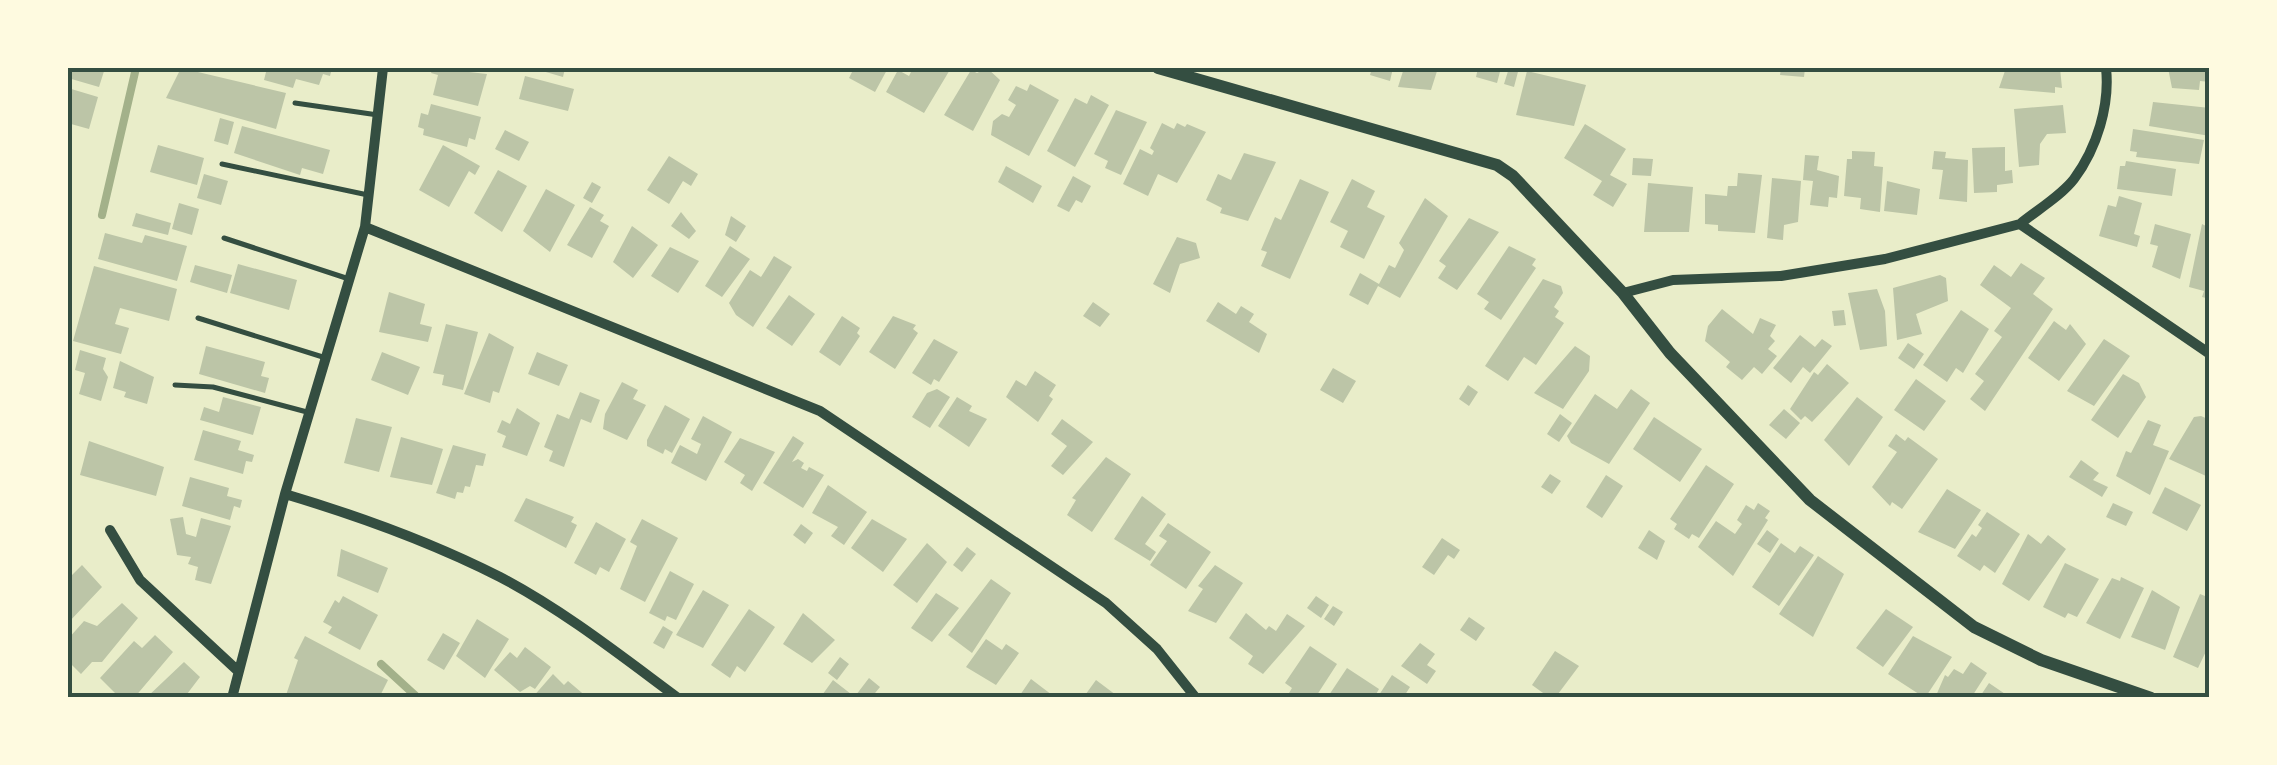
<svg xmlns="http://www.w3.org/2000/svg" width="2277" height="765" font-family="Signika,sans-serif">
<rect width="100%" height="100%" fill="#e9edc9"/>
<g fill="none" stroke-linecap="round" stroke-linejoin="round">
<path stroke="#a3b18a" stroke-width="8" d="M 102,215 L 136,68
M 381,664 L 418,698"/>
</g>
<path fill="#bcc5a7" d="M 68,68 L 105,68 L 99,87 L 68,78 Z
M 181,68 L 286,93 L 276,129 L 166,98 Z
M 267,68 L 332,68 L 330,76 L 323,74 L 319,85 L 296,79 L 293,88 L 264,80 Z
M 433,68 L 487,74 L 478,106 L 433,95 L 438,75 L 431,73 Z
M 532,68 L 565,68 L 563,77 Z
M 854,68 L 888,68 L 875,92 L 849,78 Z
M 913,68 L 951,68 L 924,113 L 886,92 L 898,70 L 909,76 Z
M 987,68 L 1000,80 L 973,131 L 944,115 L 971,70 L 977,73 Z
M 1372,68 L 1393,68 L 1390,81 L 1370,75 Z
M 1404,68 L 1438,68 L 1431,90 L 1398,87 Z
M 1478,68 L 1501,68 L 1497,83 L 1476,77 Z
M 1509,68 L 1519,68 L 1514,87 L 1504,84 Z
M 1781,68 L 1805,68 L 1804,77 L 1780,75 Z
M 2006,68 L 2060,68 L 2062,88 L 2055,87 L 2055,93 L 1999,88 Z
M 2168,68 L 2210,68 L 2210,82 L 2200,81 L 2199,90 L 2172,88 Z
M 1527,71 L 1586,85 L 1574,126 L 1516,115 Z
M 525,76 L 574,89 L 568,111 L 519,99 Z
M 1030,84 L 1059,100 L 1029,156 L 991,135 L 993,121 L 1002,114 L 1009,117 L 1016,105 L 1008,100 L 1016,86 L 1027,91 Z
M 68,88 L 98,97 L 89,129 L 71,124 L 68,133 Z
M 1091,95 L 1109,105 L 1075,167 L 1047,151 L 1075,98 L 1087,104 Z
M 2153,102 L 2210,108 L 2210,136 L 2149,126 Z
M 431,104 L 481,117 L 475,140 L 469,138 L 467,147 L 423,135 L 424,129 L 418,127 L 421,113 L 428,115 Z
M 2063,105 L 2066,133 L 2047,134 L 2040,144 L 2039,165 L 2019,167 L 2014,109 Z
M 1116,110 L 1147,122 L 1121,175 L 1105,168 L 1108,161 L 1094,154 Z
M 220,118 L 234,122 L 228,145 L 214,141 Z
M 1162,123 L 1174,129 L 1177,123 L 1185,127 L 1187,124 L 1206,132 L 1177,183 L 1158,174 L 1148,196 L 1123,184 L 1140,149 L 1152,155 L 1154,151 L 1150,148 Z
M 1585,124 L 1626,149 L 1610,175 L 1627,184 L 1613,207 L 1593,195 L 1602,181 L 1564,158 Z
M 242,126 L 330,150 L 323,174 L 302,168 L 300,175 L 234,153 Z
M 2133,129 L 2204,140 L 2199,164 L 2136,157 L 2137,152 L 2130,151 Z
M 505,130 L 529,142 L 519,161 L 495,149 Z
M 158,145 L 204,158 L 197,185 L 150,172 Z
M 443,145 L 480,166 L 475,175 L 469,171 L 449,207 L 419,190 Z
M 2005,147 L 2005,171 L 2012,170 L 2013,183 L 1997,185 L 1997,192 L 1974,193 L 1972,148 Z
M 1852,151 L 1875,152 L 1874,166 L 1883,167 L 1880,212 L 1860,209 L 1861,198 L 1844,196 L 1847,159 L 1852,159 Z
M 1934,151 L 1946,152 L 1945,158 L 1968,160 L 1967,202 L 1939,199 L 1943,170 L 1932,169 Z
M 1244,153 L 1276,162 L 1248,221 L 1220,213 L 1222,208 L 1206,200 L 1218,174 L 1231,180 Z
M 1805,155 L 1819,156 L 1817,170 L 1839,176 L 1837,198 L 1829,197 L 1828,207 L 1810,205 L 1813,181 L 1803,180 Z
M 669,156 L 698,174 L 691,186 L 683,181 L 669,204 L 647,190 Z
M 1633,158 L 1653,159 L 1651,176 L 1632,175 Z
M 2126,161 L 2176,169 L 2172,196 L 2117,189 L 2120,166 L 2125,166 Z
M 1006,166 L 1042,186 L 1033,203 L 998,182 Z
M 498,170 L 527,186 L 502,232 L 474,213 Z
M 1738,173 L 1762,175 L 1755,233 L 1718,231 L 1718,225 L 1705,224 L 1705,194 L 1727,196 L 1728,186 L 1737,186 Z
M 204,174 L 228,181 L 221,205 L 197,198 Z
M 1073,176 L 1091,186 L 1082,203 L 1076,200 L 1069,212 L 1057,206 Z
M 1772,178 L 1801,181 L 1798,222 L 1784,225 L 1783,240 L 1767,238 Z
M 1300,179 L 1329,192 L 1290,279 L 1261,266 L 1267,252 L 1261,250 L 1275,217 L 1281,220 Z
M 1352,179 L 1375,191 L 1367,207 L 1385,216 L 1364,259 L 1340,247 L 1348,231 L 1330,222 Z
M 1887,181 L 1920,189 L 1917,215 L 1884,211 Z
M 592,182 L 601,187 L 592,203 L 583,198 Z
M 1648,183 L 1693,187 L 1689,232 L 1644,232 Z
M 546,189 L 575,205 L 550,252 L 523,231 Z
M 2119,196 L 2142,203 L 2134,234 L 2140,236 L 2137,247 L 2099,236 L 2108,205 L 2116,207 Z
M 1425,198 L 1448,216 L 1400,298 L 1378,286 L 1368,305 L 1349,295 L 1360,273 L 1379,284 L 1389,265 L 1395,268 L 1404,250 L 1399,243 Z
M 179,203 L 199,209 L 192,235 L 172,229 Z
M 590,207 L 604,215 L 600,221 L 609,226 L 592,258 L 567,245 Z
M 681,212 L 696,231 L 689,239 L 671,226 Z
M 136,213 L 171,223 L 168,235 L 132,226 Z
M 731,216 L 746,226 L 736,242 L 725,235 Z
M 2209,217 L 2210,217 L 2210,299 L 2202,297 L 2204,291 L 2189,287 L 2202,224 L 2206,226 Z
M 1469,218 L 1499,232 L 1457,290 L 1438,278 L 1446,266 L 1439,261 Z
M 2155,224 L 2191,234 L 2180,279 L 2152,267 L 2158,246 L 2150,244 Z
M 632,226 L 658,245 L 633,278 L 613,262 Z
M 105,233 L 142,243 L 145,235 L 187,246 L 177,281 L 98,259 Z
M 1177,237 L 1196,243 L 1200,258 L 1180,264 L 1170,293 L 1153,284 Z
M 730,246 L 750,259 L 722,297 L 705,286 Z
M 1509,246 L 1536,259 L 1532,265 L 1536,268 L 1501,320 L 1484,309 L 1489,302 L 1477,294 Z
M 670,247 L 699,261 L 678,293 L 651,276 Z
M 774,256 L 792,267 L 753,327 L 736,315 L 729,303 L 750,270 L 761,277 Z
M 2021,263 L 2045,278 L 2033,294 L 2053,309 L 1985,411 L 1970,399 L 1984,381 L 1975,374 L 2002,337 L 1994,331 L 2011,308 L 1980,285 L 1994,265 L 2011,277 Z
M 238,264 L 297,280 L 289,310 L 230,293 Z
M 195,265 L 232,275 L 227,293 L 190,282 Z
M 94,266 L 177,289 L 169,321 L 120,308 L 115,324 L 129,328 L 121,354 L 73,341 Z
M 1940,275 L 1946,278 L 1948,301 L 1916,314 L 1922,334 L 1897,340 L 1893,288 Z
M 1543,279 L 1561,286 L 1563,293 L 1554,307 L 1559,311 L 1555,317 L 1564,323 L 1536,365 L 1524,357 L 1508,381 L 1485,366 Z
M 1877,289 L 1885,311 L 1887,346 L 1860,350 L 1848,293 Z
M 389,292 L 425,304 L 420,324 L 432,327 L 428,342 L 379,332 Z
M 789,295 L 815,314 L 792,346 L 766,328 Z
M 1093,302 L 1110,314 L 1100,327 L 1083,316 Z
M 1218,302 L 1236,314 L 1241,306 L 1254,314 L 1249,322 L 1267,334 L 1259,353 L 1206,321 Z
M 1722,309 L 1753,334 L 1760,318 L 1776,325 L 1770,336 L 1775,341 L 1768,349 L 1777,356 L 1762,374 L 1754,367 L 1742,380 L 1726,367 L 1730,362 L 1705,341 L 1708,326 Z
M 1844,310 L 1846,325 L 1834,326 L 1832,311 Z
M 1961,310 L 1989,329 L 1963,373 L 1956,368 L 1947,382 L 1923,365 Z
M 842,316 L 860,328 L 857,333 L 860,336 L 840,366 L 819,352 Z
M 893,316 L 916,325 L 913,329 L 918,333 L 895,369 L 869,352 Z
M 2054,321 L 2066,330 L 2070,324 L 2086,344 L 2059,381 L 2028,358 Z
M 446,324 L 478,332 L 463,390 L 442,385 L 444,375 L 433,373 Z
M 489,333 L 514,347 L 499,393 L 493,391 L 490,403 L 464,394 Z
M 1800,335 L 1815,347 L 1822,339 L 1832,346 L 1810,373 L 1803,367 L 1791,383 L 1773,368 Z
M 934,339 L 958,352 L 939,382 L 934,379 L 931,385 L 912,373 Z
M 2104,339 L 2130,356 L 2094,406 L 2067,391 Z
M 1908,343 L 1924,354 L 1914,369 L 1898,358 Z
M 206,346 L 265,362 L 261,376 L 269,378 L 265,393 L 199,374 Z
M 1575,346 L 1590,356 L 1589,371 L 1563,409 L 1534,393 Z
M 80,350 L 106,358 L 103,369 L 108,377 L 101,401 L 79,394 L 85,373 L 75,370 Z
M 382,352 L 420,367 L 408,395 L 371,380 Z
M 537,352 L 568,365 L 559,386 L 528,374 Z
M 120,361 L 154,377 L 147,404 L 124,397 L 126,392 L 113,388 Z
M 1827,364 L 1849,383 L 1812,422 L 1805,416 L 1801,420 L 1790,409 L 1814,372 L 1818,375 Z
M 1333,368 L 1356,381 L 1343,403 L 1320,390 Z
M 1035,371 L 1056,385 L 1049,396 L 1053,399 L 1038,422 L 1006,397 L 1016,380 L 1026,386 Z
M 2123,374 L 2139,383 L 2146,397 L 2118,438 L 2091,420 Z
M 1916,379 L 1946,401 L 1924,431 L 1894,410 Z
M 622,382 L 638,390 L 633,399 L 646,405 L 627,440 L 603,429 L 605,414 Z
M 1468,385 L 1478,392 L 1469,406 L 1459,399 Z
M 937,389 L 950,397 L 930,428 L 912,417 L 927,393 Z
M 1631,389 L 1650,403 L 1609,464 L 1571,443 L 1567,436 L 1595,394 L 1617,409 Z
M 580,392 L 600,400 L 591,423 L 581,419 L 564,467 L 549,461 L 553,451 L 544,447 L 557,414 L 569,419 Z
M 223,397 L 261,407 L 253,435 L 200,420 L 204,407 L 219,412 Z
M 957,397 L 972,406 L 969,411 L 987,419 L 969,447 L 938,426 Z
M 1857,397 L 1883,417 L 1849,466 L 1824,440 Z
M 665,405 L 690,419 L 672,453 L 665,449 L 663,454 L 647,446 L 647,440 Z
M 517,408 L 540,423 L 527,456 L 502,447 L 506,436 L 497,432 L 502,420 L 510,424 Z
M 1784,409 L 1800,423 L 1786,439 L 1769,425 Z
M 1560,414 L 1572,423 L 1559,442 L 1547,434 Z
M 703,416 L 732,432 L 706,481 L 671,463 L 680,445 L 697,454 L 701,444 L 691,439 Z
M 2201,416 L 2210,420 L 2206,476 L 2169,459 L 2194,417 Z
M 1654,417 L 1702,449 L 1680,482 L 1633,449 Z
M 356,418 L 392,427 L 379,472 L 344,463 Z
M 1062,419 L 1093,442 L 1063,475 L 1051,466 L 1067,446 L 1051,434 Z
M 2148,420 L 2161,425 L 2153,445 L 2169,451 L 2150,495 L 2116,476 L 2126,451 L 2131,453 Z
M 203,430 L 241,441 L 238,450 L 254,455 L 252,462 L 246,461 L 243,474 L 194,460 Z
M 1896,434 L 1905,441 L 1908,437 L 1938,459 L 1902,509 L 1892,502 L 1890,506 L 1872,487 L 1897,452 L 1888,446 Z
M 793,436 L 804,443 L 792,462 L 798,459 L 804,463 L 801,468 L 807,471 L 809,467 L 824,475 L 803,508 L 763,483 Z
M 401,437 L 443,449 L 432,485 L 390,477 Z
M 740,438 L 775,452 L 752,491 L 740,483 L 745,475 L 724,462 Z
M 89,441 L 164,467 L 156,496 L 80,475 Z
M 453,445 L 486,454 L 483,466 L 476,465 L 470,487 L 465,486 L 463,493 L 457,492 L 455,499 L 436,493 Z
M 1106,457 L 1131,474 L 1092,532 L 1067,515 L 1076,500 L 1072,498 Z
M 2081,460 L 2099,473 L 2093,480 L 2108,487 L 2102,497 L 2069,477 Z
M 1706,465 L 1734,484 L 1699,538 L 1692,534 L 1689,539 L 1674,529 L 1677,524 L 1670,519 Z
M 1550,474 L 1561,481 L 1552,494 L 1541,487 Z
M 1606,475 L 1623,486 L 1602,518 L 1586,507 Z
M 190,477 L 229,488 L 227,496 L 242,500 L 240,508 L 234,506 L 230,520 L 182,506 Z
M 828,485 L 867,512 L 844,545 L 831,536 L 838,527 L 812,513 Z
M 2165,487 L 2201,505 L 2187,531 L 2152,513 Z
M 1947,489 L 1981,510 L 1955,549 L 1918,532 Z
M 1142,496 L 1166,514 L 1145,544 L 1156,552 L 1150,561 L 1114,539 Z
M 526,498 L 574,517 L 571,522 L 577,525 L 566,548 L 514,521 Z
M 1758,503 L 1770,511 L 1765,518 L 1768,520 L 1733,576 L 1698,547 L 1716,521 L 1735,534 L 1742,524 L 1737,520 L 1746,505 L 1754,510 Z
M 2113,503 L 2133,512 L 2126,526 L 2106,517 Z
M 1987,512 L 2020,534 L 1995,573 L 1984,565 L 1980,571 L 1957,556 L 1972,534 L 1976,537 L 1982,528 L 1978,525 Z
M 183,517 L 186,534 L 196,537 L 201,518 L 231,526 L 211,584 L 195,580 L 198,567 L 188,564 L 191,557 L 177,555 L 170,519 Z
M 642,519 L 678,538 L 645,602 L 620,589 L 637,546 L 630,542 Z
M 872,519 L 907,539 L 883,572 L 851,548 Z
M 596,522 L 626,539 L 609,572 L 600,567 L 596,575 L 574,563 Z
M 1168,523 L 1211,552 L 1186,589 L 1150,565 L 1167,541 L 1159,536 Z
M 801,524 L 813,533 L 805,544 L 793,535 Z
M 1649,530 L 1665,541 L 1657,560 L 1638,548 Z
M 1767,530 L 1779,539 L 1770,553 L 1757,544 Z
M 2028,534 L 2041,544 L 2048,535 L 2066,549 L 2029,601 L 2002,584 Z
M 1442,538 L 1460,550 L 1454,559 L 1448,555 L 1434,575 L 1422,567 Z
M 927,543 L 947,562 L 917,603 L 893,585 Z
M 1781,543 L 1795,553 L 1800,546 L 1814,555 L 1779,606 L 1752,587 Z
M 967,547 L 976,554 L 962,572 L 953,565 Z
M 341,549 L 388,568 L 378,593 L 337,576 Z
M 1818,556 L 1844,574 L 1813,637 L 1779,614 Z
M 2065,563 L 2099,579 L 2077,617 L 2068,613 L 2065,618 L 2043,607 Z
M 82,565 L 102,587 L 68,623 L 68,579 Z
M 1215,565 L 1243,583 L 1216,623 L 1188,611 L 1203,589 L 1198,586 Z
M 670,571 L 694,584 L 676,620 L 667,616 L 665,621 L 649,613 Z
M 2121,577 L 2144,588 L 2120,639 L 2086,623 L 2112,578 L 2120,581 Z
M 991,579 L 1011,593 L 972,653 L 948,635 Z
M 703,590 L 729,605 L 703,648 L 676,635 Z
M 2152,590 L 2180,607 L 2165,650 L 2131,637 Z
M 936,593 L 959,608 L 932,642 L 911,628 Z
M 2200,594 L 2210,598 L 2210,643 L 2198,668 L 2173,657 Z
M 343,596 L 378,615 L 360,650 L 328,633 L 332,627 L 323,622 L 335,600 L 339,603 Z
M 1316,596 L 1329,605 L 1321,618 L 1307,608 Z
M 122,603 L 138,618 L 102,662 L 92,662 L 81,674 L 68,661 L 68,639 L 84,621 L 97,626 Z
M 1333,606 L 1343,612 L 1334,626 L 1324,619 Z
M 749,609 L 775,627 L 745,672 L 737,666 L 730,678 L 711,665 Z
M 1886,609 L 1913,627 L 1883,667 L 1856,648 Z
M 803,613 L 835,640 L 812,663 L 783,644 Z
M 1246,613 L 1266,630 L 1269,626 L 1276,631 L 1287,614 L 1305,626 L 1263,674 L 1248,664 L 1253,656 L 1229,638 Z
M 1469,617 L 1485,628 L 1476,641 L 1460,630 Z
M 477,619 L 509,639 L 485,678 L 456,656 Z
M 663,626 L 673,632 L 664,649 L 653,643 Z
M 443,633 L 460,643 L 444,670 L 427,660 Z
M 155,635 L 173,652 L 134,698 L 120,698 L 100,678 L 134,641 L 142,648 Z
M 305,636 L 388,680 L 379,698 L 285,698 L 298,660 L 294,658 Z
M 1913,636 L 1952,657 L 1925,698 L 1888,674 Z
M 986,639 L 1002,650 L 1006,644 L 1019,653 L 996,685 L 966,667 Z
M 1420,643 L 1435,654 L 1427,665 L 1436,671 L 1427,684 L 1401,666 Z
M 1310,646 L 1337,664 L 1315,698 L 1286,698 L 1292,688 L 1285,683 Z
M 525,647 L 551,667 L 535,689 L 530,686 L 520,692 L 494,670 L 510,652 L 517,658 Z
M 1555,651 L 1579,666 L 1555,698 L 1550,698 L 1532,685 Z
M 840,657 L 849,664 L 837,680 L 828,673 Z
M 184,662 L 200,677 L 184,698 L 146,698 Z
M 1971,662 L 1987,673 L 1971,698 L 1935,698 L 1945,675 L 1948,677 L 1954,669 L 1963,674 Z
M 1347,668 L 1379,689 L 1374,698 L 1327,698 Z
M 553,674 L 564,685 L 568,681 L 588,698 L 532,698 Z
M 1392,675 L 1410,687 L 1403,698 L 1379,695 Z
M 869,678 L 880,687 L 871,698 L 860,698 L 856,695 Z
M 1031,679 L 1056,698 L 1018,698 Z
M 833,680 L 851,694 L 849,698 L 820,698 Z
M 1096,680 L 1120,698 L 1083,698 Z
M 1989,683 L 2011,698 L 1979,698 Z"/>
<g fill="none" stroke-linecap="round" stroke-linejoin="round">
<path stroke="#344e41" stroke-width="5" d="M 295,103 L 378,115
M 222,164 L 368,195
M 224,238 L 349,279
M 198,318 L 326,358
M 175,385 L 213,387 L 307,412"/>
<path stroke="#344e41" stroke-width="10" d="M 383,68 L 365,227 L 820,411 L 1106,603 L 1157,649 L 1196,698
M 2020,224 C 2037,210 2061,196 2074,179 C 2097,148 2110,105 2106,68
M 1623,293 L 1673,280 L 1781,276 L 1885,259 L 2020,224 L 2210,354
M 285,494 C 359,516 431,542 500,577 C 563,610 620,655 678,698
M 110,530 L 140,580 L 238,671
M 232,698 L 285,494 L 365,227"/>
<path stroke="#344e41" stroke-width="12" d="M 1158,68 L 1497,165 L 1513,176 L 1623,293 L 1670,353 L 1810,500 L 1974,627 L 2041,660 L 2151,698"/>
</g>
<rect width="2277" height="765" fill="none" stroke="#fefae0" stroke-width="140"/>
<rect x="70" y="70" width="2137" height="625" fill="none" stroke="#344e41" stroke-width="4"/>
</svg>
